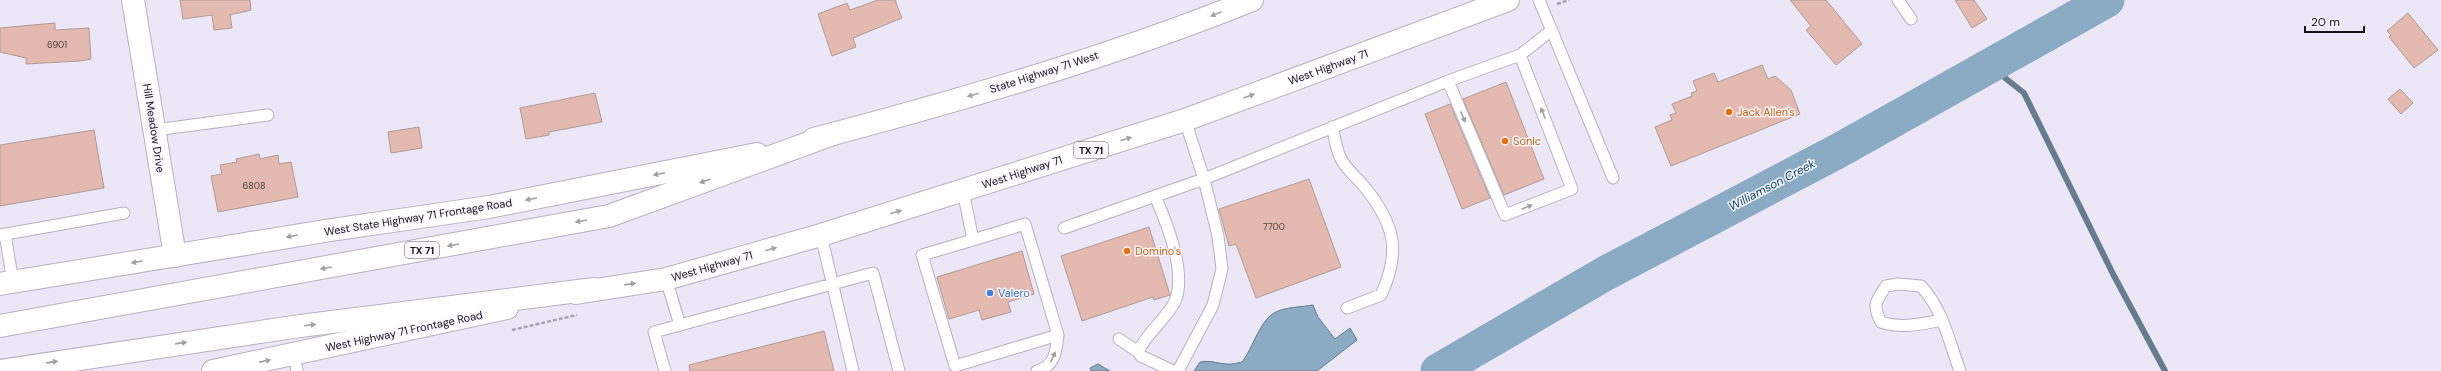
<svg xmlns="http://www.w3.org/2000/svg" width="2441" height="371" font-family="'DM Sans',sans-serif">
<rect width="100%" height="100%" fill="#ece7f6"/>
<path fill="#8aabc3" stroke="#677d8f" d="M 1313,305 L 1318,317 L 1335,339 L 1350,328 L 1357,340 L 1317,371 L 1194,371 L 1200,362 C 1217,359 1221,368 1242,362 C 1253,348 1260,319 1276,312 C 1286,307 1301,307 1313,305 Z
M 1098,364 L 1110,371 L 1091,371 L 1090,368 Z"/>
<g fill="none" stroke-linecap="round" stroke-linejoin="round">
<path stroke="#677d8f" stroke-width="6" d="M 1990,66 L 2024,93 L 2113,274 L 2165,371"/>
<path stroke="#8aabc3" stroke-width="35" d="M 1438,371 L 1606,273 L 1838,151 L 2107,0"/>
</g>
<path fill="#e3b9b0" stroke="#ae9c98" d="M 180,0 L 250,0 L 251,10 L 230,15 L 232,28 L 214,30 L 212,15 L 183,19 Z
M 878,0 L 895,0 L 902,18 L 853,38 L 856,47 L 832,56 L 818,14 L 847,3 L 850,10 Z
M 1790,0 L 1826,0 L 1862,44 L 1836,65 L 1806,30 L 1811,26 Z
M 1955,0 L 1974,0 L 1987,19 L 1972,28 Z
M 2408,13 L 2438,50 L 2414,68 L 2389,37 L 2391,35 L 2387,31 Z
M 55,23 L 55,30 L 89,28 L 91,59 L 80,61 L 26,64 L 26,58 L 0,52 L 0,28 Z
M 1762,65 L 1768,79 L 1775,76 L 1791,90 L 1800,114 L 1671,166 L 1655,127 L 1672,120 L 1670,115 L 1676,113 L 1672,104 L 1692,96 L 1691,93 L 1697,91 L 1693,81 L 1714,73 L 1718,82 Z
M 1506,82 L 1544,179 L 1504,195 L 1463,99 Z
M 2400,89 L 2413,103 L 2401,114 L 2388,99 Z
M 595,93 L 602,122 L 549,132 L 549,135 L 526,139 L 520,108 Z
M 1450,104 L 1490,198 L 1462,209 L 1425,114 Z
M 419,127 L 422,148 L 391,153 L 388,132 Z
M 94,130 L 104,188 L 0,206 L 0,145 Z
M 259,154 L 260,159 L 278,155 L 279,164 L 291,162 L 298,197 L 218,212 L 211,176 L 222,174 L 220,165 L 237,162 L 236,159 Z
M 1309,179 L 1341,267 L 1256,298 L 1236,244 L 1229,246 L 1219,209 Z
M 1149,227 L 1170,295 L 1154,300 L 1153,297 L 1082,321 L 1061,256 Z
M 1022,251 L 1034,294 L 1008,302 L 1011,312 L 982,320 L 979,310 L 949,319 L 937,277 Z
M 824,331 L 834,371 L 690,371 L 689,365 Z"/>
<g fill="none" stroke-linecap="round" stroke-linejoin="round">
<defs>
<path id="service" d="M 1539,0 L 1613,178
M 1898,0 L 1911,19
M 1448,81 L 1505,215 L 1572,189 L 1520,55
M 1332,127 C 1335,137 1336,148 1340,157 C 1344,167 1356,177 1363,185 C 1394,223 1402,250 1381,295 L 1347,308
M 155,130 L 268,115
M 963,191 L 973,240 L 1025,224 L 1058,335 L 955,366 L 922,255 L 973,240
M 1155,196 C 1167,223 1186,270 1176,299 C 1169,317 1146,333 1138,352 L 1141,356 L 1173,371
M 1064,228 L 1204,179 L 1448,81 L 1520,55 L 1552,30
M 5,234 L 13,282
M 0,235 L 124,213
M 821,235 L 853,371
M 666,279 L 680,325 L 873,273 L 899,371
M 1942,320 C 1921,324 1902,329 1881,322 C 1872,305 1876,301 1886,286 L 1898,284 L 1921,286 C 1943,310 1949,341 1960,371
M 1119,339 L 1138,352
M 294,355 L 297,371
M 665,371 L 654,332 L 680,325
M 1037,371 C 1055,366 1056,352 1058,335
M 1178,371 L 1213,305 L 1222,269 L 1218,236 L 1204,179 L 1185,120"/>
<path id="minor" d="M 133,0 L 175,256"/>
<path id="primary" d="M 814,139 C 962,100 1110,57 1252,0
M 0,284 L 331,230 L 489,207 L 757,154
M 576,293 L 666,279 L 821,235 L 1185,120 L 1508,0
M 213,371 L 507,308"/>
<path id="motorway" d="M 0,326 L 609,216 L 833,134
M 0,371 L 300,326 L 594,289"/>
</defs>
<use href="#service" stroke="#b6b0bf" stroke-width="13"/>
<use href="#minor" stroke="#b6b0bf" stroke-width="24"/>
<use href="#primary" stroke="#b6b0bf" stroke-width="24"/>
<use href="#motorway" stroke="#b6b0bf" stroke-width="24"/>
<path stroke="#a7a3af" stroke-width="2.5" stroke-dasharray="4 2" stroke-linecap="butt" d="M 1557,4 L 1569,0
M 512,330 L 577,315"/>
<use href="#service" stroke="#fff" stroke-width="11"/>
<use href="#minor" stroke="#fff" stroke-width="22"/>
<use href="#primary" stroke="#fff" stroke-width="22"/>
<use href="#motorway" stroke="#fff" stroke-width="22"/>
</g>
<defs><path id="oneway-solid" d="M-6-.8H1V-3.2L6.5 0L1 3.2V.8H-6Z"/></defs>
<g fill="#a1a0a2">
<use href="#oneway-solid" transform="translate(1216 14) rotate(158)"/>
<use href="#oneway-solid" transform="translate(973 95) rotate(164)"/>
<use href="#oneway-solid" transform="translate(1249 96) rotate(-20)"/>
<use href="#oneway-solid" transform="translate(1543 113) rotate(-111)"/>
<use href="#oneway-solid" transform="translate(1463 117) rotate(67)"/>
<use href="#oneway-solid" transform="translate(1126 139) rotate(-18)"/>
<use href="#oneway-solid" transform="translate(659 174) rotate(169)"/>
<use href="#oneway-solid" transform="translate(705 181) rotate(160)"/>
<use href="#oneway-solid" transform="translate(531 199) rotate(169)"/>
<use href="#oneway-solid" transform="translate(1527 207) rotate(-22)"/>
<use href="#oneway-solid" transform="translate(896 212) rotate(-17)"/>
<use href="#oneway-solid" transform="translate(581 221) rotate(170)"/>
<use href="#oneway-solid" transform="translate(292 236) rotate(170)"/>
<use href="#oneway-solid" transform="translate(453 245) rotate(170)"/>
<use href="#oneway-solid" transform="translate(771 249) rotate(-16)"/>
<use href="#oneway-solid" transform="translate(137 262) rotate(171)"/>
<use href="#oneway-solid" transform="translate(326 268) rotate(170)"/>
<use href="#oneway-solid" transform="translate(630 284) rotate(-8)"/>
<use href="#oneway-solid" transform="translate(310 325) rotate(-7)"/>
<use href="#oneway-solid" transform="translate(181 343) rotate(-8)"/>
<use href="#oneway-solid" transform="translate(1053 357) rotate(-66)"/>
<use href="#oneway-solid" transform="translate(265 361) rotate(-11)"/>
<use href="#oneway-solid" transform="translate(52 362) rotate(-8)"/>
</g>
<g fill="#e8710a" stroke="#f9f5ff" stroke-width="1.5">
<circle cx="1729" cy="112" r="4"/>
<circle cx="1505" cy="141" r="4"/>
<circle cx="1127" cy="251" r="4"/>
</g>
<circle fill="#3f7fe0" stroke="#f9f5ff" stroke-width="1.5" cx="990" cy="293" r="4"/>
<g text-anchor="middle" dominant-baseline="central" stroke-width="3" stroke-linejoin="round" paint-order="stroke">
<g font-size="9" fill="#483c3d">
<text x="57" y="45">6901</text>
<text x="254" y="186">6808</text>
<text x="1274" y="227">7700</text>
</g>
<g fill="#f9f5ff" stroke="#59565d" stroke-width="1">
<rect x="1074" y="142" width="34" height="16" rx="3"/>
<rect x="405" y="242" width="34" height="16" rx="3"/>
</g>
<g font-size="10" font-weight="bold" fill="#141217">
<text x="1091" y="150">TX 71</text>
<text x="422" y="250">TX 71</text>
</g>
<g font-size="11" fill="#141217" stroke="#f9f5ff">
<text transform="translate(1328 67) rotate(-20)">West Highway 71</text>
<text transform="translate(1044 72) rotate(-18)">State Highway 71 West</text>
<text transform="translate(154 128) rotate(81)">Hill Meadow Drive</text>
<text transform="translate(1022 172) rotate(-18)">West Highway 71</text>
<text transform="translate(418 217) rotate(-9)">West State Highway 71 Frontage Road</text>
<text transform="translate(712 266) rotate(-16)">West Highway 71</text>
<text transform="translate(404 331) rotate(-12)">West Highway 71 Frontage Road</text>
</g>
<g font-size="11" fill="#c56008" stroke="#f9f5ff" text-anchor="start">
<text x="1737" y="112">Jack Allen's</text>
<text x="1513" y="141">Sonic</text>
<text x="1135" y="251">Domino's</text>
</g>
<g font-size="11" fill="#366cbe" stroke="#f9f5ff" text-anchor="start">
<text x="998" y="293">Valero</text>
</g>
<g font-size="12" font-style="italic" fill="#023f60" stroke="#f9f5ff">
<text transform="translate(1772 185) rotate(-28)">Williamson Creek</text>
</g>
</g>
<path d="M2305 26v6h59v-6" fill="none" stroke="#141217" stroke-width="2"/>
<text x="2311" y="26" font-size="12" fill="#141217" stroke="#f9f5ff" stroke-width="3" paint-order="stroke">20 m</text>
</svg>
